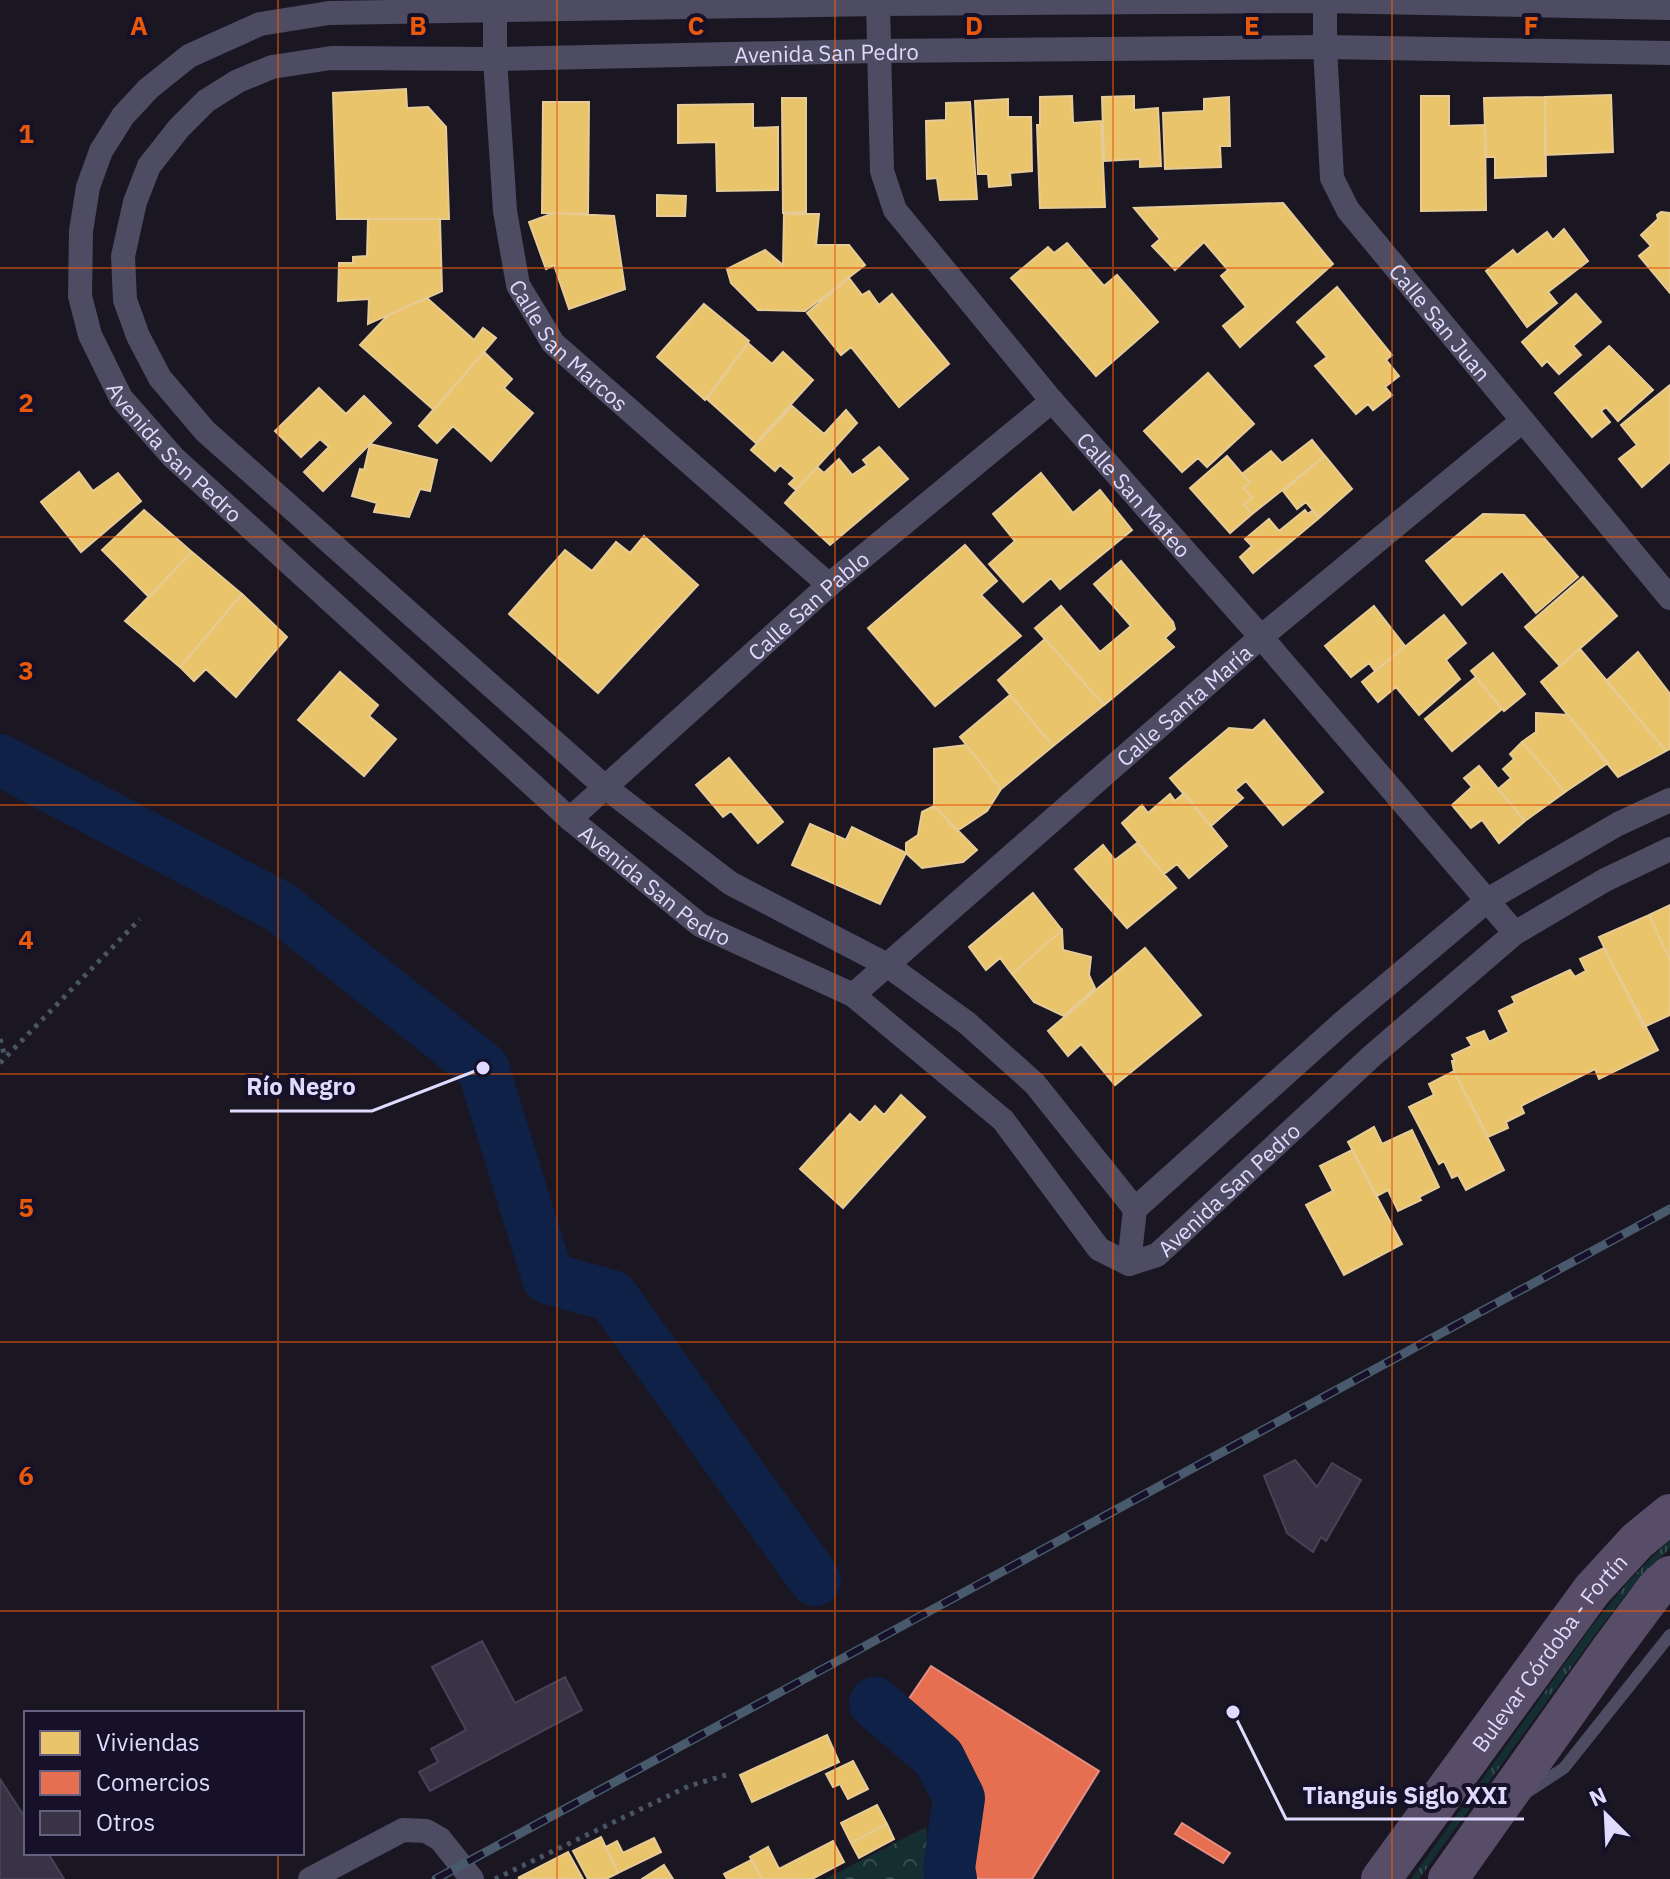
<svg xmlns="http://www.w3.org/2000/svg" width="1670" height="1879" font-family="'IBM Plex Sans',sans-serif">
<defs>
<pattern id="grass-tufts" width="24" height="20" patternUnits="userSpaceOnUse" patternTransform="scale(2)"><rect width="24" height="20" fill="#152e31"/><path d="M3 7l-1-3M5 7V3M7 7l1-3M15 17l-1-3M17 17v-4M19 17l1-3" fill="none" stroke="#374c50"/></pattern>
<pattern id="forest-crowns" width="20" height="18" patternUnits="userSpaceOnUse" patternTransform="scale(2)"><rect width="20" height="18" fill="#152e31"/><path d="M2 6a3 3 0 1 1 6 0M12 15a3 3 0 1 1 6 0" fill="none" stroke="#374c50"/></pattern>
</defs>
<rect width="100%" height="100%" fill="#1a1723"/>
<path fill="url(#grass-tufts)" d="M 1670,1539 L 1670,1548 L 1631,1588 L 1597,1632 L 1419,1879 L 1411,1879 L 1591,1627 L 1626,1584 Z"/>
<path fill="url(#forest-crowns)" d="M 926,1827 L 930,1879 L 825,1879 Z"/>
<path fill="#e9c46a" stroke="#e6cb96" stroke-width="2" d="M 406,89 L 407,108 L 428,107 L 446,127 L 449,219 L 337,219 L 333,93 Z
M 1611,95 L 1613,152 L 1545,155 L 1545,97 Z
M 1072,96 L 1073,123 L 1101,121 L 1105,207 L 1040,208 L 1037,125 L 1040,125 L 1040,97 Z
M 1134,96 L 1134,110 L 1158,108 L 1161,166 L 1140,167 L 1140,159 L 1104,161 L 1102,97 Z
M 1421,96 L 1449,96 L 1449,126 L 1485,125 L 1486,210 L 1421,211 Z
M 1229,97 L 1230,146 L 1220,146 L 1221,167 L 1165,169 L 1163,113 L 1204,111 L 1204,99 Z
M 1545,97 L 1546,176 L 1495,178 L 1495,157 L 1486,157 L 1484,98 Z
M 782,98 L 806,98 L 806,212 L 783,213 Z
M 1008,99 L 1008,117 L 1031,117 L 1032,171 L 1010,173 L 1011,185 L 989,187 L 988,174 L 978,174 L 975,101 Z
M 543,102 L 589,102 L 588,214 L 542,213 Z
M 970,102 L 977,199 L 940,200 L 937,178 L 927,179 L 926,121 L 946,120 L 946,103 Z
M 753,104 L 753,128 L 778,127 L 778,190 L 717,191 L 716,142 L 678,143 L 678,105 Z
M 657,195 L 686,196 L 685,216 L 657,216 Z
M 1283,203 L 1333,264 L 1240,347 L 1223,326 L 1246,307 L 1221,276 L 1228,270 L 1204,242 L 1175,270 L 1152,246 L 1160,239 L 1134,208 Z
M 1661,212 L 1670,213 L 1670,293 L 1639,256 L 1651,246 L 1641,235 L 1658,219 L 1657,215 Z
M 554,213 L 614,216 L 625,289 L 569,309 L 554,265 L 546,269 L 529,222 Z
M 784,214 L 819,214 L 816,245 L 849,245 L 865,265 L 805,311 L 758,310 L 731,283 L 727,269 L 765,250 L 783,265 Z
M 368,219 L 440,219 L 442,291 L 368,324 L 369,299 L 338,301 L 339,263 L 353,263 L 353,257 L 367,256 Z
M 1564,229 L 1588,261 L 1548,292 L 1557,303 L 1527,327 L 1486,271 L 1513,250 L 1517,255 L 1547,232 L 1553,240 Z
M 1067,243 L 1104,286 L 1117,275 L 1158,322 L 1096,376 L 1011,278 L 1048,247 L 1054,253 Z
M 849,278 L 862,295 L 869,291 L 879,305 L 892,294 L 949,364 L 899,407 L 851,347 L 841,355 L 807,313 Z
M 1337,287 L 1392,355 L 1386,360 L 1399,376 L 1385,387 L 1392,395 L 1373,410 L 1368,404 L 1356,414 L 1315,366 L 1327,357 L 1297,322 Z
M 1576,294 L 1601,322 L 1573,346 L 1581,355 L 1559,374 L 1547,361 L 1542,366 L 1522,342 Z
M 427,298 L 474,340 L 483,328 L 496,338 L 434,410 L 360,345 L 388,315 Z
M 704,304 L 749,341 L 705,400 L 657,357 Z
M 748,343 L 772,364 L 783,352 L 813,380 L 756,443 L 707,399 Z
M 1609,346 L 1653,390 L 1618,421 L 1606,407 L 1601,411 L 1610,422 L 1592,437 L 1555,393 Z
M 484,352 L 512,379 L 504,388 L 533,413 L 491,461 L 453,426 L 437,443 L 419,426 Z
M 1208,373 L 1254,424 L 1207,467 L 1198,458 L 1182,472 L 1144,431 Z
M 1670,385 L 1670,462 L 1642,487 L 1619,459 L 1637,445 L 1621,425 Z
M 319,388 L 346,414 L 364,396 L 391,423 L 323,491 L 304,472 L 329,447 L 320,439 L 301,457 L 275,431 Z
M 792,406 L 824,434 L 846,410 L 857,423 L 796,490 L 789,484 L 795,478 L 780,465 L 775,471 L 751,450 Z
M 1312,440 L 1325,456 L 1252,514 L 1244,504 L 1252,498 L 1244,488 L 1250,483 L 1242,474 L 1271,451 L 1282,463 Z
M 370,444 L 437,460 L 430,491 L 420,489 L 409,517 L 374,512 L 377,503 L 352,496 L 360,469 L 364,470 Z
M 879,447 L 908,479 L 830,545 L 785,503 L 817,467 L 824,473 L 839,459 L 852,475 L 867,465 L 863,460 Z
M 1227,456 L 1250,483 L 1244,488 L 1252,498 L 1244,504 L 1252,514 L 1230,533 L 1190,488 Z
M 1325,456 L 1352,489 L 1319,518 L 1306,502 L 1297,509 L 1283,491 Z
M 79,472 L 93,491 L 118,473 L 141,501 L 81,552 L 41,502 Z
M 1041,473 L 1073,513 L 1100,490 L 1132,530 L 1060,589 L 1051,578 L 1023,602 L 989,564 L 1015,541 L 993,514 Z
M 144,510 L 192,552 L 149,597 L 102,550 Z
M 1305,510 L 1308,514 L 1313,510 L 1319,518 L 1253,573 L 1240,557 L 1252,546 L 1245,539 L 1269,519 L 1279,531 Z
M 1483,514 L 1524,515 L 1578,577 L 1536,613 L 1502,571 L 1462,605 L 1426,561 Z
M 644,536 L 698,585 L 598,693 L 509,614 L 565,550 L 592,571 L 616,542 L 630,553 Z
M 965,545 L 997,581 L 981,595 L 1021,636 L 935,706 L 868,628 Z
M 192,552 L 242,594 L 180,667 L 125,621 Z
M 1121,561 L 1173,622 L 1175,629 L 1165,638 L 1174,647 L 1104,705 L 1035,628 L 1061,606 L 1100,652 L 1131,626 L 1094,584 Z
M 1583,577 L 1617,616 L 1560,666 L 1525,627 Z
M 242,594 L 287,637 L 236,697 L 206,669 L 194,681 L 180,667 Z
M 1374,606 L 1405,646 L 1375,671 L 1369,663 L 1351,677 L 1325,646 Z
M 1444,615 L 1466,643 L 1446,660 L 1460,679 L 1419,715 L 1396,687 L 1378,702 L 1362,682 Z
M 1045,639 L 1104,705 L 1053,746 L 998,680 Z
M 1580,649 L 1666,751 L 1618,777 L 1541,682 Z
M 1638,652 L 1670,694 L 1670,749 L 1666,751 L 1606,681 Z
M 1493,653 L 1525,694 L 1504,711 L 1471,671 Z
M 340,672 L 378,705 L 369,716 L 396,739 L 364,776 L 298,720 Z
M 1476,677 L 1502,709 L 1452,751 L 1425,719 Z
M 1010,695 L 1053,746 L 1001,789 L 960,737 Z
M 1536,713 L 1568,715 L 1608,763 L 1565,792 L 1522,742 L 1536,732 Z
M 1264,720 L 1323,792 L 1283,825 L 1246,781 L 1235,790 L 1243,798 L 1211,826 L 1170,778 L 1229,728 L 1253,730 Z
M 1522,742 L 1565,792 L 1525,821 L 1498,789 L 1511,778 L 1503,769 L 1514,759 L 1510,754 Z
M 966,745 L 1001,789 L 987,811 L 957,831 L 934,806 L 934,749 Z
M 729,758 L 783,822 L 758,843 L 731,811 L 723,817 L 696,785 Z
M 1479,766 L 1525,821 L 1499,843 L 1482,820 L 1471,828 L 1452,805 L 1472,787 L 1464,778 Z
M 1184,793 L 1227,846 L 1189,878 L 1177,864 L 1164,874 L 1122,823 L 1142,805 L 1148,813 L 1170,794 L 1175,801 Z
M 934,806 L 977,850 L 963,862 L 922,868 L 906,853 L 906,843 L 918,835 L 922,812 Z
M 810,824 L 846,840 L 852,827 L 906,853 L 880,904 L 792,865 Z
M 1137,843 L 1176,888 L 1127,928 L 1075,869 L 1103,845 L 1115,860 Z
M 1033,893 L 1062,930 L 1012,974 L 1000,958 L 986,970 L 969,947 Z
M 1670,905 L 1670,960 L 1649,915 Z
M 1649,915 L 1670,960 L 1670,1015 L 1644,1027 L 1599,937 Z
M 1062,930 L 1063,950 L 1091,957 L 1089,975 L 1095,988 L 1064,1016 L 1034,1002 L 1012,974 Z
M 1145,948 L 1201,1015 L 1115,1085 L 1081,1044 L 1068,1056 L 1048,1031 Z
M 1604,948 L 1658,1050 L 1599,1079 L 1595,1069 L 1521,1106 L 1524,1113 L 1506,1122 L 1508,1128 L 1488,1137 L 1454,1071 L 1452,1061 L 1455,1061 L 1452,1055 L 1472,1046 L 1467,1038 L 1484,1031 L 1489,1042 L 1509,1032 L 1499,1011 L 1515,1003 L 1512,997 L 1570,970 L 1575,977 L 1586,971 L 1580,959 Z
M 1454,1071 L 1504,1170 L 1466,1190 L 1458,1175 L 1452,1178 L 1444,1161 L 1439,1164 L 1409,1107 L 1434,1095 L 1429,1084 Z
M 901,1095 L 925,1117 L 843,1208 L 800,1169 L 850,1114 L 860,1123 L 875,1106 L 884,1115 Z
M 1374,1127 L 1382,1144 L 1412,1130 L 1439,1187 L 1419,1197 L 1421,1200 L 1398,1211 L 1388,1190 L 1377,1196 L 1348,1142 Z
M 1352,1150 L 1402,1244 L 1344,1275 L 1306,1205 L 1333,1191 L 1320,1166 Z
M 827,1735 L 839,1762 L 752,1802 L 740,1775 Z
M 853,1761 L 868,1789 L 848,1799 L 840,1784 L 833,1787 L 826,1774 Z
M 877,1805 L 887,1824 L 851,1843 L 841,1823 Z
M 887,1824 L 894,1839 L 859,1858 L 851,1843 Z
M 601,1837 L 618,1873 L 606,1879 L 588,1879 L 573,1851 Z
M 654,1838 L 661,1852 L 618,1873 L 606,1847 L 617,1841 L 623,1853 Z
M 833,1841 L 844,1862 L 812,1879 L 762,1879 L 750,1857 L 768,1847 L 779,1869 Z
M 568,1852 L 583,1879 L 518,1878 Z
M 751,1860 L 762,1879 L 727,1879 L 724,1874 Z
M 664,1865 L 673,1879 L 642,1879 Z"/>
<path fill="#e76f51" stroke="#e58f85" stroke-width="2" d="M 931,1666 L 1099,1771 L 1032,1879 L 979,1879 L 964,1869 L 967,1788 L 952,1779 L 966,1759 L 918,1727 L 924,1718 L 904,1706 Z
M 1182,1823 L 1230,1853 L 1223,1863 L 1175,1834 Z"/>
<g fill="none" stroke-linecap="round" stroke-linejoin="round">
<path stroke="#0f2147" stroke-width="52" d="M 0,760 L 280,907 L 483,1068 L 548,1278 L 612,1296 L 815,1580
M 875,1703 L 939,1758 L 959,1798 L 949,1868 L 951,1879"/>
</g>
<path fill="#383445" stroke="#474257" stroke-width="2" d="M 1295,1460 L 1317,1487 L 1332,1463 L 1361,1480 L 1326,1541 L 1321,1537 L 1313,1552 L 1287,1533 L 1264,1476 Z
M 482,1641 L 515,1703 L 565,1677 L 582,1710 L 430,1791 L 419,1772 L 438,1762 L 431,1749 L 466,1730 L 432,1667 Z
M 0,1779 L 26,1819 L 26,1853 L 48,1853 L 64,1879 L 0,1879 Z"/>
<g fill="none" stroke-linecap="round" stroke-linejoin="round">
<path stroke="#495464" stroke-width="5" stroke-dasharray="4 6" stroke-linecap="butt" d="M 0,1039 L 5,1057
M 0,1063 L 140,919
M 495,1879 L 689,1786 L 726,1775"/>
<path stroke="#4e4c63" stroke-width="12" d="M 1529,1791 L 1564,1768 L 1670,1635"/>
<g stroke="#4e4c63" stroke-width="24">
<path id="s1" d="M 1325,1 L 1325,47 L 1332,178 L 1348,210 L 1670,598"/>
<path id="s2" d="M 878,4 L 882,171 L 895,210 L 1052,401 L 1261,637 L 1515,933"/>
<path id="s3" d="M 1670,8 L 1325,1 L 878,4 L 329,13 L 260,24 L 189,56 L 148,89 L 123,116 L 101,151 L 88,187 L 81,231 L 80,296 L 90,335 L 121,398 L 173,457 L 570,819 L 700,925 L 853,995 L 1003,1120 L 1099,1249 L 1129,1264 L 1157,1255 L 1373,1055 L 1515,933 L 1605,880 L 1670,849"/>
<path id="s4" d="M 495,10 L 495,59 L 505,211 L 518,285 L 553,343 L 829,585"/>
<path id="s5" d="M 570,819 L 829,585 L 1052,401"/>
<path id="s6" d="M 853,995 L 1261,637 L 1521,422"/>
<path id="s7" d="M 1135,1209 L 1035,1084 L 967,1023 L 887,965 L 730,883 L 605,787 L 205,431 L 160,378 L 138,336 L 125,300 L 123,256 L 135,202 L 149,166 L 179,128 L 206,101 L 238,81 L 272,67 L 331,58 L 495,59 L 877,51 L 1325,47 L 1670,53"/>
<path d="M 1135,1209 L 1341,1024 L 1489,899 L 1618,824 L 1670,800"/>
<path d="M 1129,1264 L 1135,1209"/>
<path d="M 310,1879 L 403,1830 L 426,1831 L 440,1839 L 472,1879"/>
</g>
<g stroke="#574d68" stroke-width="40">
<path id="s8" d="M 1381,1879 L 1592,1590 L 1637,1541 L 1670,1514"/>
<path d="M 1448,1879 L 1609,1652 L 1656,1589 L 1670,1576"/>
</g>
<defs>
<path id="rail" d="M 436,1879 L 1670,1209"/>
</defs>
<use href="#rail" stroke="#485a6c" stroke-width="9"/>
<use href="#rail" stroke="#161129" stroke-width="6" stroke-dasharray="18" stroke-linecap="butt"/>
</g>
<path fill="none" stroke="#e8590c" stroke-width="2" stroke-opacity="0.55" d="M 278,0 L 278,1713M 557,0 L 557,1879M 835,0 L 835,1879M 1113,0 L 1113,1879M 1392,0 L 1392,1879M 0,268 L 1670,268M 0,537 L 1670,537M 0,805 L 1670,805M 0,1074 L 1670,1074M 0,1342 L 1670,1342M 0,1611 L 1670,1611M 278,1853 L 278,1879"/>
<g text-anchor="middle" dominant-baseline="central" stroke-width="8" stroke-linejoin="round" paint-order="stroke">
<g font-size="22" fill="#dfdafe" stroke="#161129">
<text stroke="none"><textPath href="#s7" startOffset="2230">Avenida San Pedro</textPath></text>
<text stroke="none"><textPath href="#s1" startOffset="358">Calle San Juan</textPath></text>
<text stroke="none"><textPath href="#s4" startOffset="356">Calle San Marcos</textPath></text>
<text stroke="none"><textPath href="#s3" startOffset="1954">Avenida San Pedro</textPath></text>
<text stroke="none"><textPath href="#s2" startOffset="580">Calle San Mateo</textPath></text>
<text stroke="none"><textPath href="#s5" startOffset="320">Calle San Pablo</textPath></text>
<text stroke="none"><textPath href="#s6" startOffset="440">Calle Santa María</textPath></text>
<text stroke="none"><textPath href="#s3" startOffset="2602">Avenida San Pedro</textPath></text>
<text stroke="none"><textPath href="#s3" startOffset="3346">Avenida San Pedro</textPath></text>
<text stroke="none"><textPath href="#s8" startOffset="282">Bulevar Córdoba - Fortín</textPath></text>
</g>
</g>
<g font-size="26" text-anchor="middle" font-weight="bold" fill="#e8590c" stroke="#161129" stroke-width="8" stroke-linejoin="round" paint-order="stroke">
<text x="139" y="35">A</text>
<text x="418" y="35">B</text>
<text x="696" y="35">C</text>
<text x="974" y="35">D</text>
<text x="1252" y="35">E</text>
<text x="1531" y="35">F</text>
<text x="26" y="143">1</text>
<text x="26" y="412">2</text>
<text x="26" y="680">3</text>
<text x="26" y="949">4</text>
<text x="26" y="1217">5</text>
<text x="26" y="1485">6</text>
</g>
<path fill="none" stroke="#dfdafe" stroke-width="3" d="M483 1068L372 1111H230M1233 1712L1286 1819H1524"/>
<g fill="#dfdafe" stroke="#161129" stroke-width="3">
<circle cx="483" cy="1068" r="8"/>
<circle cx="1233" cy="1712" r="8"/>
</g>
<g font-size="24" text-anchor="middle" font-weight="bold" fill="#dfdafe" stroke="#161129" stroke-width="8" stroke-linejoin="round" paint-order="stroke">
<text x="301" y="1095">Río Negro</text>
<text x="1405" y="1804">Tianguis Siglo XXI</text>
</g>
<rect x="24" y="1711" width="280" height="144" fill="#161129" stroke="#66617e" stroke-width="2"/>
<rect x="40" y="1731" width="40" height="24" fill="#e9c46a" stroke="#66617e" stroke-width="2"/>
<text x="96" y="1751" font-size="24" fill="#dfdafe">Viviendas</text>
<rect x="40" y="1771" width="40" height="24" fill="#e76f51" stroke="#66617e" stroke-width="2"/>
<text x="96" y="1791" font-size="24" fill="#dfdafe">Comercios</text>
<rect x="40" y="1811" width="40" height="24" fill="#383445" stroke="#66617e" stroke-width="2"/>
<text x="96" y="1831" font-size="24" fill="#dfdafe">Otros</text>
<g transform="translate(1606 1815) rotate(336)" stroke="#161129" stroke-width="6" paint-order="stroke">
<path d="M0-6L14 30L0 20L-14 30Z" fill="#dfdafe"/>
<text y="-12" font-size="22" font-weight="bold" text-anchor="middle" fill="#dfdafe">N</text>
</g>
</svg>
